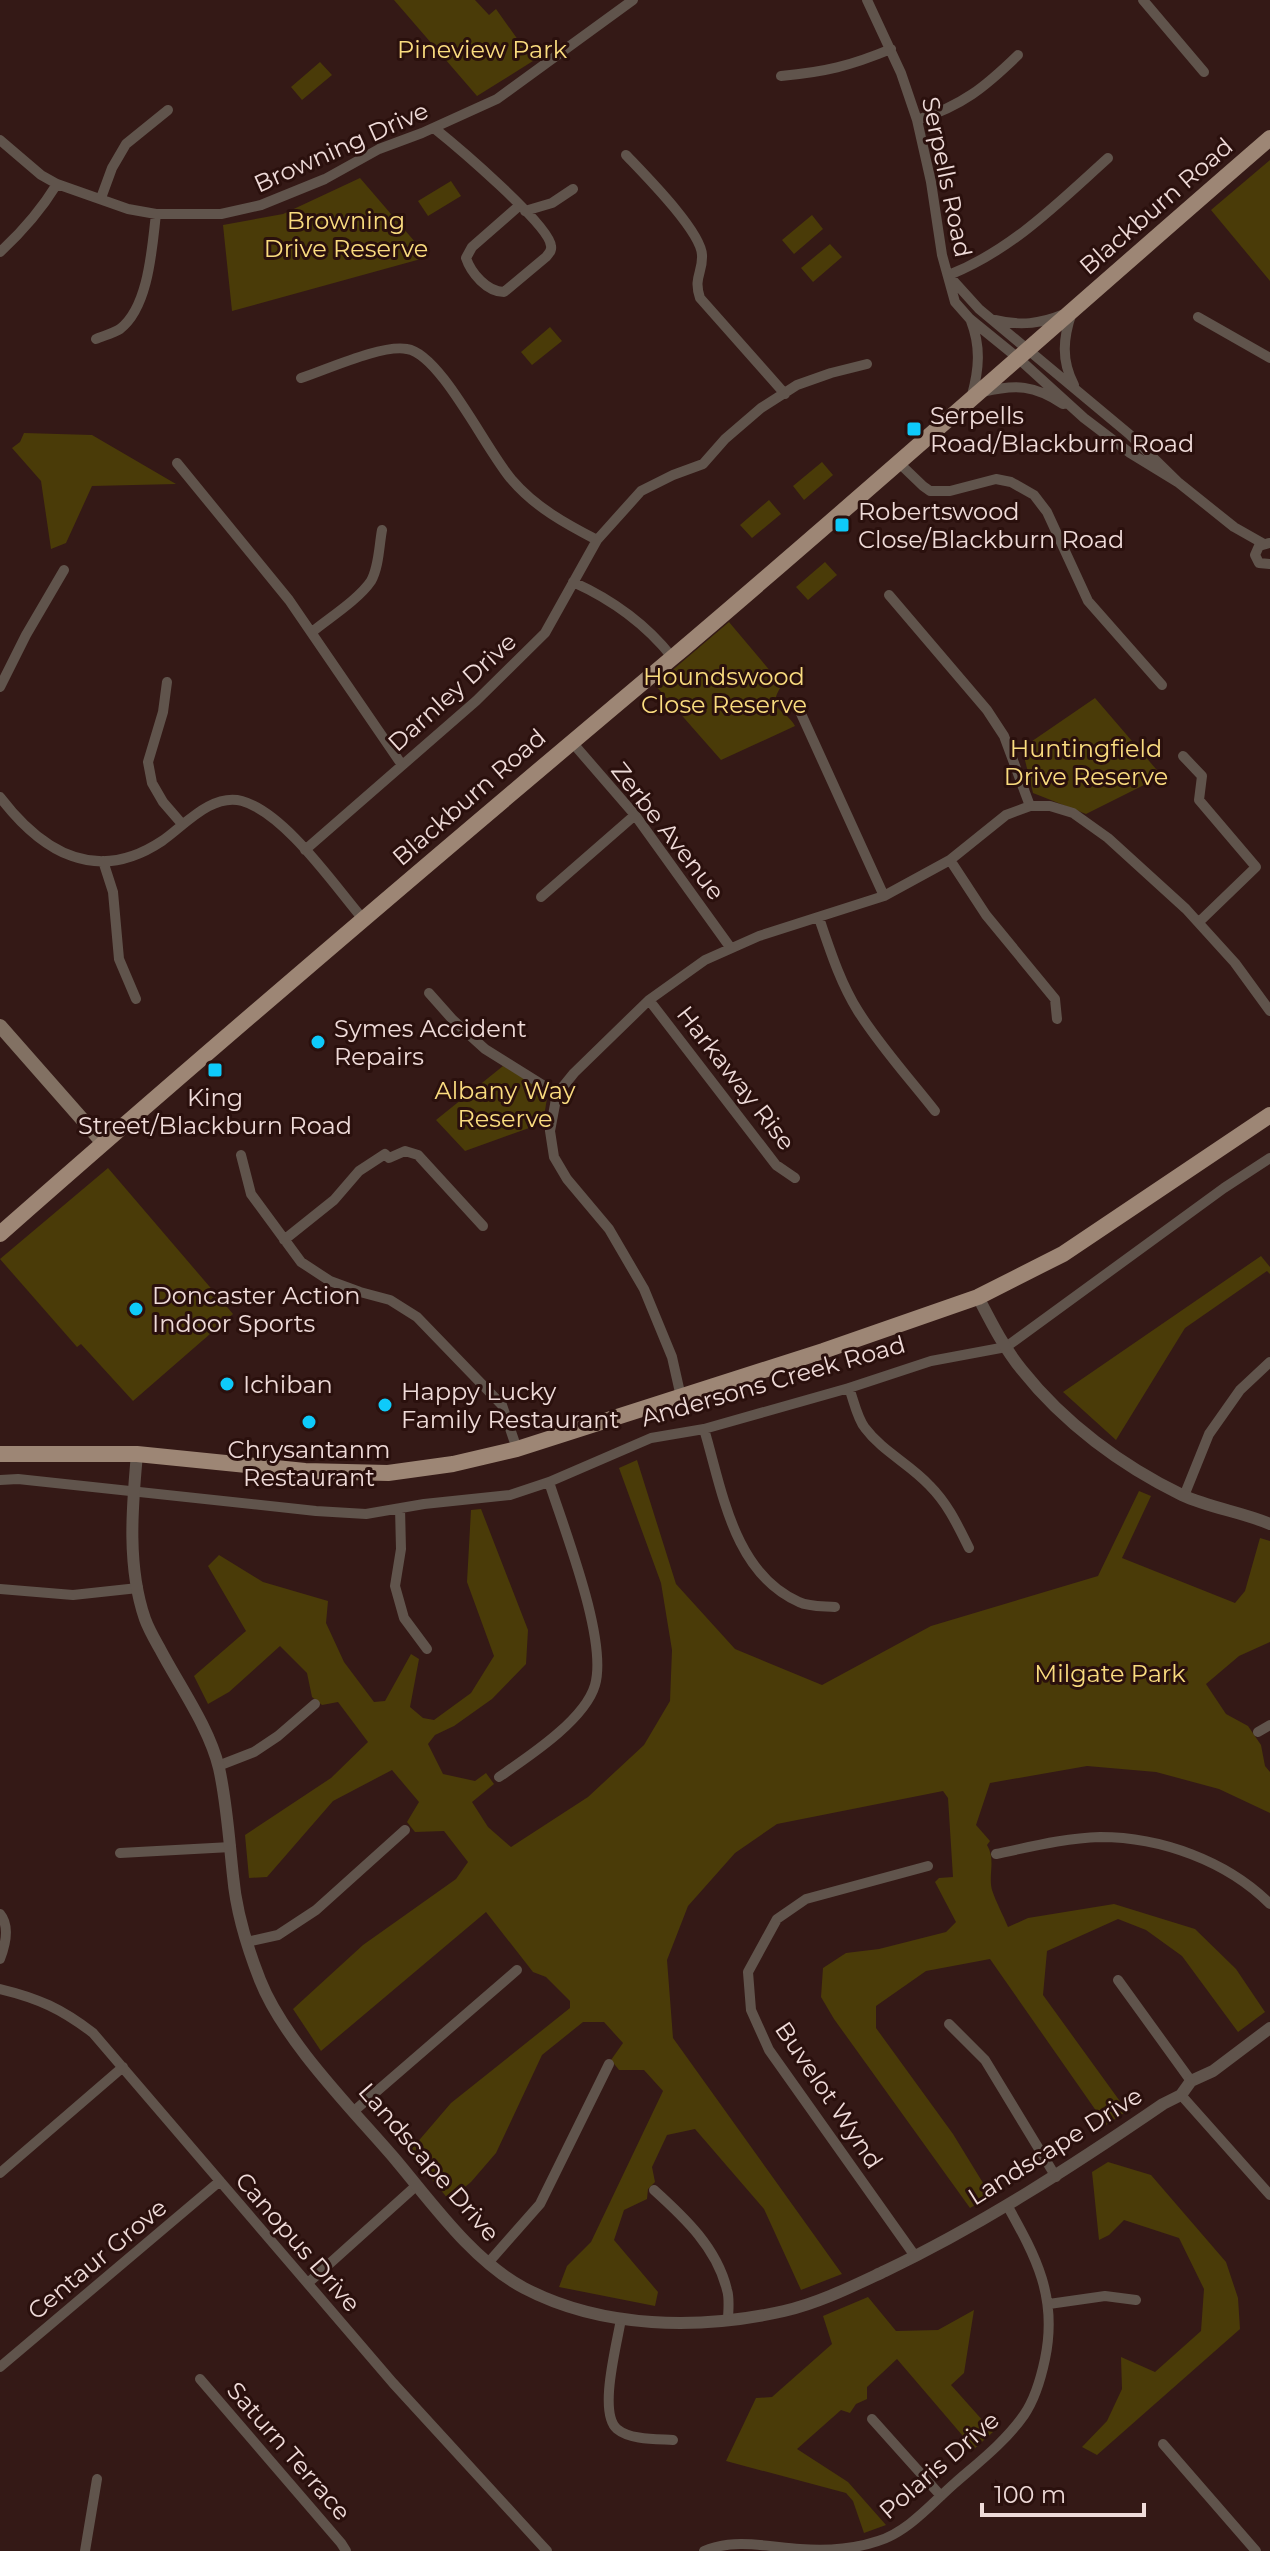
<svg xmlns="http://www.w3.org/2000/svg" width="1270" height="2551" font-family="Montserrat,sans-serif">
<rect width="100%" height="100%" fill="#341916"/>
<path fill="#4a3b08" d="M 394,0 L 475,0 L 489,15 L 496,9 L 533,61 L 477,96 Z
M 320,62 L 332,75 L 302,100 L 291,87 Z
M 1270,160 L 1270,281 L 1211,210 Z
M 360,178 L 428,257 L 232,311 L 223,225 L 283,214 Z
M 451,181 L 461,196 L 428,216 L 418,201 Z
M 812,215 L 823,229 L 794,254 L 782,240 Z
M 830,244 L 842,257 L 813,282 L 801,268 Z
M 550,327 L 562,341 L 532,365 L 521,352 Z
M 24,433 L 92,435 L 176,484 L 92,486 L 66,543 L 51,549 L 41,481 L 12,448 L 20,442 Z
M 822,462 L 833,475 L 804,500 L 793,486 Z
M 769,500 L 781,514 L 752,538 L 740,525 Z
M 825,562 L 837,575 L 808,600 L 796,587 Z
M 729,622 L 782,685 C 765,711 785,708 795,726 L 721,760 L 655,685 Z
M 1095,698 L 1162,776 L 1086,814 L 1033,793 L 1022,748 Z
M 503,1066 L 548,1092 L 543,1123 L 465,1151 L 436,1120 Z
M 108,1168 L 233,1314 L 133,1401 L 81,1344 L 77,1347 L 0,1259 Z
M 1261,1256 L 1270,1267 L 1270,1274 L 1267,1271 L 1185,1328 L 1116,1440 L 1063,1392 Z
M 637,1460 L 676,1584 L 735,1649 L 822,1685 L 931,1626 L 1098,1576 L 1139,1491 L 1151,1496 L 1122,1558 L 1235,1603 L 1245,1591 L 1260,1538 L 1270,1541 L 1270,1642 L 1239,1656 L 1206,1684 L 1226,1714 L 1248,1726 L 1261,1745 L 1265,1766 L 1270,1772 L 1270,1813 L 1219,1789 L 1156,1772 L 1087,1766 L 990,1783 L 976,1825 L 990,1841 L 987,1845 C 996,1860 988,1875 992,1890 C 996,1902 1003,1915 1008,1927 L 1028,1918 L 1114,1904 L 1195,1929 L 1236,1969 L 1265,2012 L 1238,2032 L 1182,1956 L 1146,1930 L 1118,1919 L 1047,1951 L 1043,1995 L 1127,2111 L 1106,2125 L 990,1959 L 926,1971 L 876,2006 L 876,2028 L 953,2134 L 991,2196 L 970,2208 L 834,2019 L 821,1997 L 823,1968 L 846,1953 L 879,1949 L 946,1932 L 956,1922 L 935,1882 L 939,1878 L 953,1877 L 948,1798 L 943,1791 L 777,1824 L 735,1853 L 688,1906 L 667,1960 L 673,2038 L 842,2274 L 801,2290 L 764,2209 L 695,2129 L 667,2135 L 652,2167 L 655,2182 L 648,2189 L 647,2199 L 624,2210 L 614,2240 L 658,2292 L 655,2306 L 559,2287 L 567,2266 L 591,2242 L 663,2091 L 644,2070 L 619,2070 L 611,2060 L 623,2043 L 604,2022 L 583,2022 L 542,2055 L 496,2153 L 471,2182 L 449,2200 L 409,2152 L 451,2103 L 570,2008 L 570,2001 L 546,1977 L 533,1972 L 486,1912 L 321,2051 L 293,2009 L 363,1945 L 456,1879 L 468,1862 L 444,1831 L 415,1832 L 407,1822 L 419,1802 L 392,1770 L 333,1801 L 267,1877 L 249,1878 L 245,1835 L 331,1778 L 368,1742 L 338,1702 L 322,1705 L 312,1697 L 307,1673 L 280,1646 L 229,1692 L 208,1704 L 194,1676 L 246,1631 L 208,1566 L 219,1555 L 263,1582 L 328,1601 L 326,1623 L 344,1662 L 374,1702 L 385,1701 L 411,1654 L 419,1659 L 410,1707 L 423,1718 L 434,1720 L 471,1693 L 494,1656 L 467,1582 L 471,1510 L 481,1509 L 528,1630 L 526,1664 L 492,1699 L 454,1726 L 435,1735 L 428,1744 L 443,1774 L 475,1781 L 486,1773 L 494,1784 L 472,1802 L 488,1827 L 511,1847 L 588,1797 L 644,1745 L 670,1701 L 672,1650 L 661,1583 L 619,1468 Z
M 1108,2162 L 1151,2175 L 1226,2262 L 1238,2298 L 1240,2329 L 1097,2455 L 1082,2447 L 1107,2421 L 1122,2389 L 1121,2357 L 1155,2372 L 1201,2331 L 1204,2289 L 1179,2238 L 1124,2220 L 1109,2235 L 1099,2240 L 1092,2172 Z
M 868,2297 L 896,2331 L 938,2330 L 974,2310 L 964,2373 L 951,2385 L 993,2432 L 974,2449 L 897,2359 L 867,2387 L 867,2399 L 856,2404 L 850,2413 L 841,2410 L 797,2449 L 848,2482 L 886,2525 L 864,2533 L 853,2501 L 846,2493 L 726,2461 L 756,2398 L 772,2397 L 832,2344 L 823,2316 Z"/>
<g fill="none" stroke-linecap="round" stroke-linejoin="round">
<path stroke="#60544c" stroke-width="10" d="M 867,0 L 901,73 L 917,120 L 931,182 L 942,255 L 955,302 L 970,319 L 1018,358 L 1084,418 L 1130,453 L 1179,483
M 1143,0 L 1204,72
M 781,76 C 825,72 850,66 891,49
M 917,120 C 962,106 985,87 1018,55
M 434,128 C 454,144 550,225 551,246 C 552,251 549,253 546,257 L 504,292 C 487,292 471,273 466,258 L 472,247 L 520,205
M 0,140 L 41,175 L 57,184 L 128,209 L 156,214 L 221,214 L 261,205 L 325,179 L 379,149 L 422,133 L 497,99 L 633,0
M 626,155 C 644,174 701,231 702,255 C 703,273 693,277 700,298 L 785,394
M 101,198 L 112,168 L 126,144 L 168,110
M 525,211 L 552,203 L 573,189
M 0,252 C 23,231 41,210 57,184
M 949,275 C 1012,250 1058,203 1108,158
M 950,277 L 979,309 L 1129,434 L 1179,483 L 1234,527 L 1264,544
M 1072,312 C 1063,338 1061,360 1074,385
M 1198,317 L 1270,358
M 996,320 C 1020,326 1040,324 1062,315
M 971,321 C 981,347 979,369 972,395
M 96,339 C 103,336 114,333 120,329 C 149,307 152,247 156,214
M 301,378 C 326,370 382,344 407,349 C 441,354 487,452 512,480 C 535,507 566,524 597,540
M 983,392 C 1016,384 1034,385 1063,404
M 898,462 L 923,486 L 930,491 L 950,491 L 996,479 L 1011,482 L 1034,495 L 1047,512 L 1088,601 L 1162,685
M 177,463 L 289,600 L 402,765
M 1269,543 L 1259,546 L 1255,555 L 1259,563 L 1270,564
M 573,582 C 613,600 645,623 672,657
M 889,595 L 987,710 L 1004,736 L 1030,806
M 312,632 C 329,618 359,599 371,581 C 379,567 379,546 382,530
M 167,682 L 163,712 L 148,762 L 152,783 L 163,802 L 182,824
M 0,687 L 26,635 L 64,570
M 798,707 L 884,896
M 571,741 L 635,815 L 730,947
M 1183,756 L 1202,776 L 1199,800 L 1256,867 L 1199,922
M 0,797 C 42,852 96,885 162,841 C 184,826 211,793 242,801 C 285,813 334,885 363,919
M 305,850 L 476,701 L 545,633 L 597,540 L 641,491 L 673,475 L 703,464 L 725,439 L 761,408 L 797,385 L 831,373 L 867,364
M 950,860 L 986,915 L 1055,999 L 1057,1019
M 103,861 L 113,892 L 119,959 L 136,999
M 541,897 L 635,815
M 819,918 C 830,950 840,982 858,1011 C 880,1046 909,1078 935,1111
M 429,993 L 453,1020 L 485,1049 L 557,1094
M 649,1000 L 776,1165 L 795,1178
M 241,1155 L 251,1194 L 301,1262 L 330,1281 L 360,1292 L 390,1300 L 417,1317 L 502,1405 L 517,1449
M 284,1240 L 334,1200 L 359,1171 L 385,1154 L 389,1158 L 405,1151 L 418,1155 L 483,1226
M 849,1388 C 854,1401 857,1418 865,1428 C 883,1452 910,1464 930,1486 C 948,1504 958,1526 969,1548
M 681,1397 L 672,1357 L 644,1289 L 609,1229 L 567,1179 L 554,1157 L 550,1131 L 557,1094 L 574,1073 L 649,1000 L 705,960 L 759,936 L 884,896 L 950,860 L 1006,815 L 1030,806 L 1050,806 L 1073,813 L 1108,838 L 1186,909 L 1235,963 L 1270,1011
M 704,1429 C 722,1489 733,1573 799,1602 C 809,1607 824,1606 835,1607
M 0,1480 L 18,1479 L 316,1511 L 366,1514 L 424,1504 L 510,1495 L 549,1482 L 651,1438 L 704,1429 L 849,1388 L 931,1361 L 1006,1347 L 1224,1188 L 1270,1158
M 1184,1496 L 1209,1434 L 1240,1390 L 1270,1362
M 400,1508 L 401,1549 L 395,1586 L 404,1618 L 427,1649
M 0,1589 L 73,1595 L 138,1588
M 1258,1732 L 1270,1725
M 218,1766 L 254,1752 L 278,1736 L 315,1704
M 499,1777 C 528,1757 585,1720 595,1685 C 608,1640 564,1529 549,1482
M 120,1853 L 231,1847
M 996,1854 C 1030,1847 1065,1838 1100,1837 C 1161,1837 1227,1861 1270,1904
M 0,1914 C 10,1926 5,1946 0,1959
M 247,1942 L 278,1935 L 316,1910 L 405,1830
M 1118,1980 L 1191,2081
M 0,1989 C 38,1998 62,2009 93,2033 L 393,2383 L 547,2551
M 949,2024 L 985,2060 L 1056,2177
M 1181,2095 L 1270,2195
M 354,2111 L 517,1970
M 0,2173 L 123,2067
M 654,2190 C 685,2218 717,2248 727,2290 C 730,2299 728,2311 728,2321
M 915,2256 L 769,2050 L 751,2010 L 748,1972 L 777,1919 L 806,1899 L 928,1866
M 488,2263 L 540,2204 L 609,2064
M 308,2283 L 417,2185
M 1049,2304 L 1105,2296 L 1136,2300
M 621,2319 C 617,2344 598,2413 617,2429 C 630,2440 657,2439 673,2440
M 0,2367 L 220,2181
M 200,2379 L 341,2543 L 346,2551
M 872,2419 L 941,2496
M 1163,2444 L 1256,2551
M 85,2551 L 97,2479
M 704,2551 C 734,2538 770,2547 800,2549 C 825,2551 854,2549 878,2541 C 908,2532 932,2503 955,2483 C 979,2462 1005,2442 1024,2415 C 1035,2399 1041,2378 1045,2359 C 1058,2297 1036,2257 1007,2205"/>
<path stroke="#60544c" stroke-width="12" d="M 978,1297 C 991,1322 1004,1348 1022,1370 C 1064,1423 1122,1466 1182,1495 C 1210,1508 1242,1512 1270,1524
M 137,1454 C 132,1508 127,1567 145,1619 C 149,1630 155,1640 160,1649 C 180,1687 209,1727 219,1768 C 227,1804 229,1840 233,1876 C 236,1911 247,1947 260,1980 C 284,2041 352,2109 395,2159 C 432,2203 473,2261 524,2288 C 602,2329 700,2330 784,2311 C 819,2303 853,2286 885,2271 C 983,2224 1074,2165 1163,2104 L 1181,2095 L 1191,2081 L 1213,2071 L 1270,2028"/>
<path stroke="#827163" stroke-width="14" d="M 0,1026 L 103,1143"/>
<path stroke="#9d8675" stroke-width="16" d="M 0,1234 C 221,1039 446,848 672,658 C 874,487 1070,311 1270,138
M 0,1454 L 137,1454 L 305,1471 L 388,1473 L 453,1464 L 517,1449 L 823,1351 L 978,1297 L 1063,1254 L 1270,1115"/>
</g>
<g fill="#0ecafa" stroke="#2a100d" stroke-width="3">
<rect x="906" y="421" width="16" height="16" rx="4"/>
<rect x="834" y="517" width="16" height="16" rx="4"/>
<circle cx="318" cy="1042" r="8"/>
<rect x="207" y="1062" width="16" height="16" rx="4"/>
<circle cx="136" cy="1309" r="8"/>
<circle cx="227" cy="1384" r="8"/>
<circle cx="385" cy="1405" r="8"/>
<circle cx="309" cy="1422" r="8"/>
</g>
<g text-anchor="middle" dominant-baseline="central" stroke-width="6" stroke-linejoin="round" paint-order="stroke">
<g font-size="24" fill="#fadc7f" stroke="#2a100d">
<text x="482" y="49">Pineview Park</text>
<text x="346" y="220">Browning<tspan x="346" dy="28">Drive Reserve</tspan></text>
<text x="724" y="676">Houndswood<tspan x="724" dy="28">Close Reserve</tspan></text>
<text x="1086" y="748">Huntingfield<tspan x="1086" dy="28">Drive Reserve</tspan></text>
<text x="505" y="1090">Albany Way<tspan x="505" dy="28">Reserve</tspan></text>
<text x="1110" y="1673">Milgate Park</text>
</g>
<g font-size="24" fill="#efdbd9" stroke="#2a100d">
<text transform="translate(341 147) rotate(-24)">Browning Drive</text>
<text transform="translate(947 177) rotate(78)">Serpells Road</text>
<text transform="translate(1156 206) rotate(-41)">Blackburn Road</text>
<text transform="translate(452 692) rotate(-42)">Darnley Drive</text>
<text transform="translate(469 797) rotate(-41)">Blackburn Road</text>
<text transform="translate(668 831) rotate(52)">Zerbe Avenue</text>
<text transform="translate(736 1078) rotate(52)">Harkaway Rise</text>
<text transform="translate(773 1381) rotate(-16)">Andersons Creek Road</text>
<text transform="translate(829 2095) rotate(56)">Buvelot Wynd</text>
<text transform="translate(1055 2146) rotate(-32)">Landscape Drive</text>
<text transform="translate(429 2162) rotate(49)">Landscape Drive</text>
<text transform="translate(298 2242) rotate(49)">Canopus Drive</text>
<text transform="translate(97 2259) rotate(-40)">Centaur Grove</text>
<text transform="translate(289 2451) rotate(49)">Saturn Terrace</text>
<text transform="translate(939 2465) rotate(-41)">Polaris Drive</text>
</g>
<g font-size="24" fill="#efdbd9" stroke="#2a100d" text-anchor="start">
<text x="930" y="415">Serpells<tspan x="930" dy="28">Road/Blackburn Road</tspan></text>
<text x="858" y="511">Robertswood<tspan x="858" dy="28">Close/Blackburn Road</tspan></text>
<text x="334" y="1028">Symes Accident<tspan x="334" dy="28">Repairs</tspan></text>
<text x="215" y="1097" text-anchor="middle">King<tspan x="215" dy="28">Street/Blackburn Road</tspan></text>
<text x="152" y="1295">Doncaster Action<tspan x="152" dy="28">Indoor Sports</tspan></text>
<text x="243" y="1384">Ichiban</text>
<text x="401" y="1391">Happy Lucky<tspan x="401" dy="28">Family Restaurant</tspan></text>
<text x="309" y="1449" text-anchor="middle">Chrysantanm<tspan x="309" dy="28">Restaurant</tspan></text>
</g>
</g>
<path d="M982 2503v12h162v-12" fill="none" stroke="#efdbd9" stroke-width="4"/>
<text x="994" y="2503" font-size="24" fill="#efdbd9" stroke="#2a100d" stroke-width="6" paint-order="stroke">100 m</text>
</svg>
